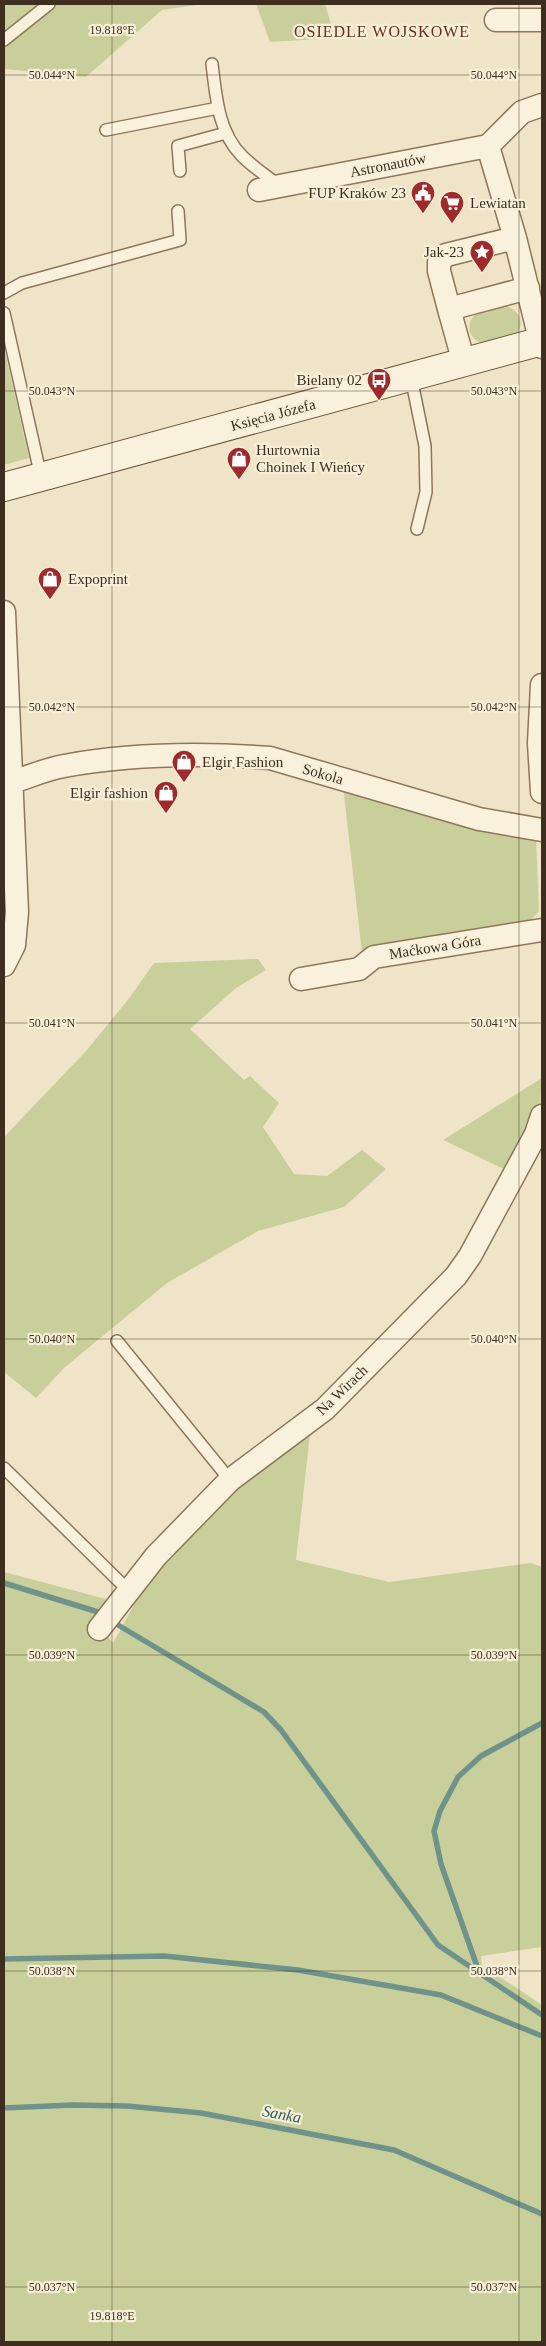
<svg xmlns="http://www.w3.org/2000/svg" width="546" height="2346" font-family="'Times New Roman',serif">
<rect width="100%" height="100%" fill="#f0e4c8"/>
<path fill="#c9cf9b" d="M 4,4 L 204,4 L 162,10 L 86,77 L 4,69 Z
M 256,4 L 325,4 L 335,38 L 270,42 Z
M 502,305 C 515,307 527,319 517,333 C 511,339 492,344 484,343 C 468,341 465,323 476,314 C 483,308 494,307 502,305 Z
M 4,347 L 29,458 L 4,465 Z
M 343,786 L 536,838 L 539,911 L 526,926 L 362,953 Z
M 258,959 L 266,970 L 236,988 L 190,1029 L 244,1080 L 250,1076 L 279,1103 L 263,1127 L 294,1174 L 327,1176 L 362,1150 L 386,1169 L 344,1207 L 258,1231 L 167,1283 L 64,1368 L 36,1398 L 4,1372 L 4,1137 L 87,1050 L 130,997 L 154,963 Z
M 542,1078 L 540,1104 L 510,1172 L 443,1140 Z
M 310,1434 L 296,1560 L 389,1582 L 531,1563 L 542,1567 L 542,1947 L 481,1956 L 482,1965 L 542,2005 L 542,2342 L 4,2342 L 4,1572 L 106,1599 L 95,1619 L 113,1643 L 159,1559 L 224,1495 Z"/>
<g fill="none" stroke-linecap="round" stroke-linejoin="round">
<path stroke="#6f938a" stroke-width="5.5" d="M 4,1583 L 98,1612
M 118,1625 L 264,1712 L 281,1730 L 438,1945 L 542,2015
M 4,1959 L 164,1956 L 298,1970 L 441,1995 L 542,2036
M 479,1972 L 441,1864 L 434,1831 L 440,1811 L 458,1777 L 481,1756 L 542,1723
M 4,2108 L 72,2105 L 127,2106 L 201,2113 L 394,2150 L 542,2214"/>
<defs>
<path id="lane" d="M 4,40 L 49,4
M 212,64 C 216,96 218,132 242,156 C 253,167 267,176 279,186
M 106,130 L 218,108
M 180,171 L 178,146 L 226,133
M 4,293 L 22,283 L 180,240 L 178,211
M 4,313 L 41,477
M 411,377 L 425,446 L 426,492 L 417,529
M 117,1341 L 230,1480
M 4,1468 L 129,1591"/>
<path id="street" d="M 496,20 L 542,20
M 542,105 L 522,112 L 488,146 L 515,238 L 542,347
M 259,190 L 488,146
M 449,309 L 439,271 L 439,262 L 446,255 L 515,238
M 464,363 L 449,309 L 528,288
M 4,612 L 17,912 L 14,945 L 4,965
M 542,685 L 539,743 L 542,792
M 12,782 C 29,777 46,769 64,766 C 130,754 202,753 270,758 L 479,819 L 542,830
M 301,979 L 359,969 L 374,957 L 542,930
M 99,1629 L 156,1556 L 230,1480 L 325,1409 L 456,1276 L 470,1256 L 536,1134 L 542,1116"/>
<path id="secondary" d="M 4,487 L 542,341"/>
</defs>
<use href="#lane" stroke="#8d765c" stroke-width="14"/>
<use href="#street" stroke="#8d765c" stroke-width="25"/>
<use href="#secondary" stroke="#6f573f" stroke-width="30"/>
<use href="#lane" stroke="#faf1dc" stroke-width="11"/>
<use href="#street" stroke="#faf1dc" stroke-width="22"/>
<use href="#secondary" stroke="#faf1dc" stroke-width="28"/>
</g>
<path fill="none" stroke="#3d2e20" stroke-width="1" stroke-opacity="0.45" d="M 112,4 L 112,2342M 519,4 L 519,2342M 4,75 L 542,75M 4,391 L 542,391M 4,707 L 542,707M 4,1023 L 542,1023M 4,1339 L 542,1339M 4,1655 L 542,1655M 4,1971 L 542,1971M 4,2287 L 542,2287"/>
<defs>
<symbol id="civic-pin" viewBox="-11 -11 22 30"><path d="M0 17L-7.5 6A9.5 9.5 0 1 1 7.5 6Z" fill="#9e2a2b" stroke="#f7eed8"/><path d="M-.6-6.5H3V-4.5H.6V-3L4-1V1h2V6H-6V1h2V-1L-.6-3ZM-1.2 2.5V6h2.4V2.5Z" fill="#fff"/></symbol>
<symbol id="supermarket-pin" viewBox="-11 -11 22 30"><path d="M0 17L-7.5 6A9.5 9.5 0 1 1 7.5 6Z" fill="#9e2a2b" stroke="#f7eed8"/><path d="M-6-5.5h2.5l.6 2H6L4.5 2H-2.5L-4.4-4H-6ZM-1.5 3.2a1.3 1.3 0 1 0 .1 0ZM3 3.2a1.3 1.3 0 1 0 .1 0Z" fill="#fff"/></symbol>
<symbol id="sight-pin" viewBox="-11 -11 22 30"><path d="M0 17L-7.5 6A9.5 9.5 0 1 1 7.5 6Z" fill="#9e2a2b" stroke="#f7eed8"/><path d="M0-6L1.8-2.2L6-1.7L2.9 1.2L3.7 5.4L0 3.3L-3.7 5.4L-2.9 1.2L-6-1.7L-1.8-2.2Z" fill="#fff"/></symbol>
<symbol id="bus-pin" viewBox="-11 -11 22 30"><path d="M0 17L-7.5 6A9.5 9.5 0 1 1 7.5 6Z" fill="#9e2a2b" stroke="#f7eed8"/><path d="M-5-6H5V4H4V6H2V4H-2V6H-4V4H-5ZM-3.5-4V0h7V-4ZM-3.5 1.2v1.5H-2V1.2ZM2 1.2v1.5H3.5V1.2Z" fill="#fff"/></symbol>
<symbol id="shop-pin" viewBox="-11 -11 22 30"><path d="M0 17L-7.5 6A9.5 9.5 0 1 1 7.5 6Z" fill="#9e2a2b" stroke="#f7eed8"/><path d="M-5-2.5h2.3a2.7 3.5 0 0 1 5.4 0H5L5.5 6h-11ZM-1.5-2.5h3a1.5 2.3 0 0 0-3 0Z" fill="#fff"/></symbol>
</defs>
<g fill-rule="evenodd">
<use href="#civic-pin" x="409" y="179" width="28" height="38"/>
<use href="#supermarket-pin" x="438" y="189" width="28" height="38"/>
<use href="#sight-pin" x="468" y="238" width="28" height="38"/>
<use href="#bus-pin" x="365" y="366" width="28" height="38"/>
<use href="#shop-pin" x="225" y="445" width="28" height="38"/>
<use href="#shop-pin" x="36" y="565" width="28" height="38"/>
<use href="#shop-pin" x="170" y="748" width="28" height="38"/>
<use href="#shop-pin" x="152" y="779" width="28" height="38"/>
</g>
<g text-anchor="middle" dominant-baseline="central" stroke-width="4.5" stroke-linejoin="round" paint-order="stroke">
<g font-size="15" fill="#3d2e20" stroke="#f7eed8">
<text transform="translate(388 165) rotate(-11)">Astronautów</text>
<text transform="translate(273 415) rotate(-15)">Księcia Józefa</text>
<text transform="translate(323 774) rotate(16)">Sokola</text>
<text transform="translate(435 947) rotate(-9)">Maćkowa Góra</text>
<text transform="translate(342 1390) rotate(-44)">Na Wirach</text>
</g>
<g font-size="15" fill="#3d2e20" stroke="#f7eed8" text-anchor="end">
<text x="406" y="193">FUP Kraków 23</text>
<text x="470" y="203" text-anchor="start">Lewiatan</text>
<text x="464" y="252">Jak-23</text>
<text x="362" y="380">Bielany 02</text>
<text x="256" y="450" text-anchor="start">Hurtownia<tspan x="256" dy="17">Choinek I Wieńcy</tspan></text>
<text x="68" y="579" text-anchor="start">Expoprint</text>
<text x="202" y="762" text-anchor="start">Elgir Fashion</text>
<text x="148" y="793">Elgir fashion</text>
</g>
<g font-size="16" letter-spacing="1" fill="#6b2e1e" stroke="#f7eed8">
<text x="382" y="31">OSIEDLE WOJSKOWE</text>
</g>
<g font-size="16" font-style="italic" fill="#2f5d5a" stroke="#f7eed8">
<text transform="translate(282 2114) rotate(11)">Sanka</text>
</g>
</g>
<g font-size="12" text-anchor="middle" fill="#3d2e20" stroke="#f7eed8" stroke-width="4.5" stroke-linejoin="round" paint-order="stroke">
<text x="112" y="34">19.818°E</text>
<text x="52" y="79">50.044°N</text>
<text x="494" y="79">50.044°N</text>
<text x="52" y="395">50.043°N</text>
<text x="494" y="395">50.043°N</text>
<text x="52" y="711">50.042°N</text>
<text x="494" y="711">50.042°N</text>
<text x="52" y="1027">50.041°N</text>
<text x="494" y="1027">50.041°N</text>
<text x="52" y="1343">50.040°N</text>
<text x="494" y="1343">50.040°N</text>
<text x="52" y="1659">50.039°N</text>
<text x="494" y="1659">50.039°N</text>
<text x="52" y="1975">50.038°N</text>
<text x="494" y="1975">50.038°N</text>
<text x="52" y="2291">50.037°N</text>
<text x="494" y="2291">50.037°N</text>
<text x="112" y="2320">19.818°E</text>
</g>
<rect width="546" height="2346" fill="none" stroke="#3d2e20" stroke-width="10"/>
</svg>
